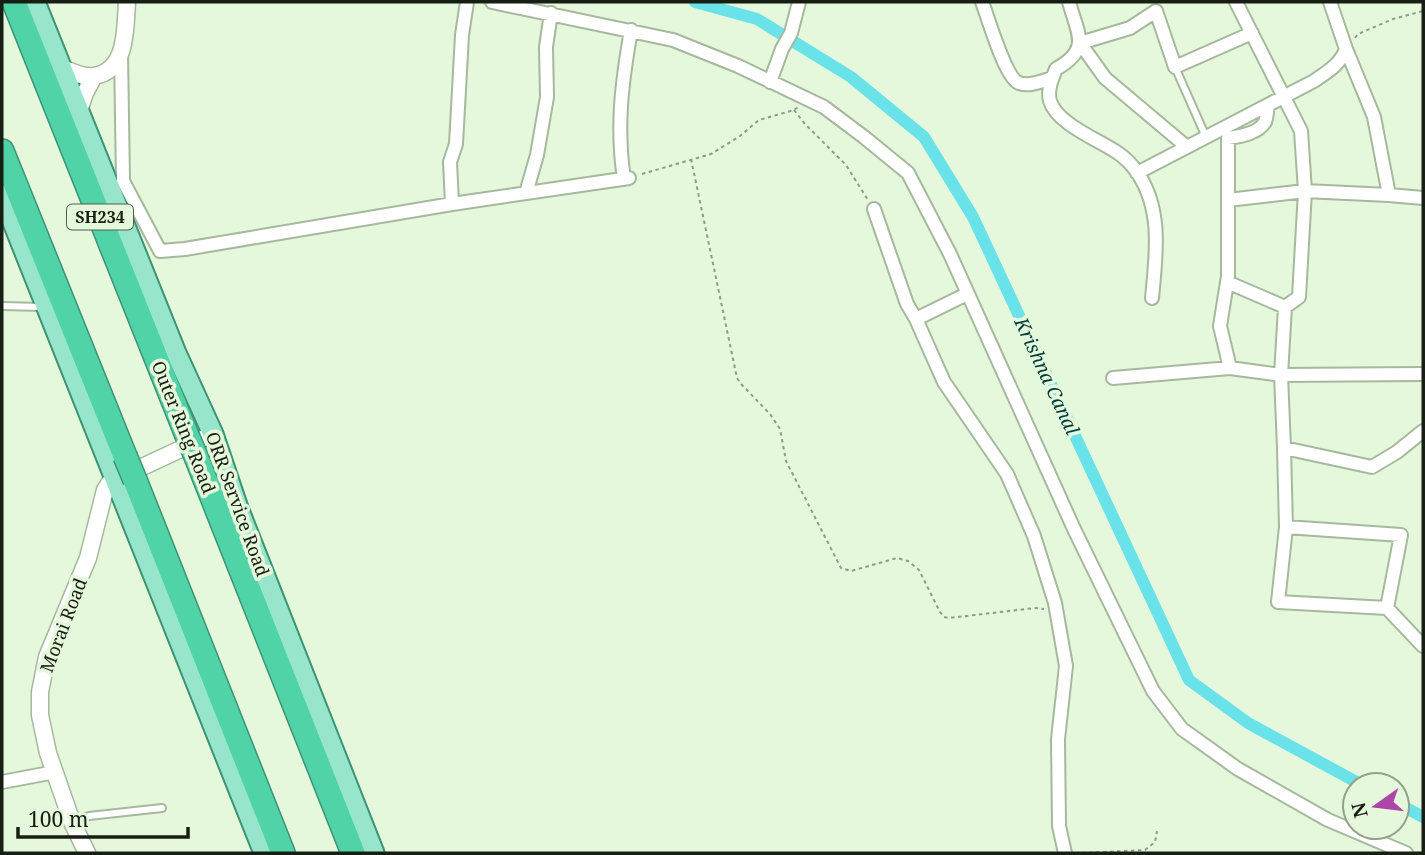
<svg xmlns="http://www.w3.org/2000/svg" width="1425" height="855" font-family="'Noto Serif',serif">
<rect width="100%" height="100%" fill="#e5f8db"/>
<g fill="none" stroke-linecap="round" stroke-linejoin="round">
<path stroke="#6ae2ea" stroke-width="12" d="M 695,2 L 757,19 L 851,77 L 924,137 L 973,217 L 1189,680 L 1248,723 L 1362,785
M 1397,803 L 1423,817"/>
<defs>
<path id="service" d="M 1175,67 L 1206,137
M 2,306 L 42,307
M 74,821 L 89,816 L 162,808"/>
<path id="minor" d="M 492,2 L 673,40 L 738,66 L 824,107 L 864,137 L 908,173 L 950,254 L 1074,529 L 1153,691 L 1182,729 L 1238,769 L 1328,820 L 1406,853
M 982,2 C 988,17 1005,78 1019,83 C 1029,87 1042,81 1052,78
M 1069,2 C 1078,35 1091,49 1056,69 C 1052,79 1047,90 1050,101 C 1057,124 1099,140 1118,153 C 1124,157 1132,165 1137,172 C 1163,210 1156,255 1152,298
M 1236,2 L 1301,131 L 1305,191 L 1299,297 L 1285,307 L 1281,375 L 1423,374
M 1330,2 L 1346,49 L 1374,117 L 1389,195 L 1423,198
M 121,53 L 123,181 L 160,251 L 185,249 L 452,204 L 629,178
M 770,82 L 782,49 L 791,33 L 799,2
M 1187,147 L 1105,78 L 1080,43 L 1130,28 L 1156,11 L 1175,67 L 1252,33
M 1137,173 L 1314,81 C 1327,72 1340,65 1346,49
M 624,179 C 616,126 622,82 631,30
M 526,193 L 537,155 L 547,97 L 546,47 L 551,13
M 1228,200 L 1305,191 L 1389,195
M 452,204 L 450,162 L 456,144 L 462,35 L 467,2
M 874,209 L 907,304 L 916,319
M 1227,282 L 1285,307
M 967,294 L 916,319 L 944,382 L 1007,474 L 1034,536 L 1055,603 L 1066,666 L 1058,739 L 1059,826 L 1065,853
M 1230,368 L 1220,326 L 1228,276 L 1228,138 C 1239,137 1259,133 1265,122 C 1267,117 1267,110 1268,105
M 1113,378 L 1230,368 L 1281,375 L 1284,448
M 1423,431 L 1397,452 L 1372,467 L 1284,448 L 1286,527 L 1401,535 L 1387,608 L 1423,646
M 1286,527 L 1278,602 L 1387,608
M 2,782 L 55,772"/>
<path id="tertiary" d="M 62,68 C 71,71 83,78 94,76 C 128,71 125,27 127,2
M 79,111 L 85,93 L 94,76
M 87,853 L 72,822 L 48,753 L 40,715 L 40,692 L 47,657 L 88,558 L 105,490 L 110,482 L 213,434"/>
<path id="primary" d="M 35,2 L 176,353 L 213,434 L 238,508 L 374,853
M 2,195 L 264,853"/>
<path id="motorway" d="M 14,2 L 186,433
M 2,151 L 125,456
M 195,454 L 353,853
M 135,480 L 283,853"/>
</defs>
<use href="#service" stroke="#a6b89d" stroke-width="10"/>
<use href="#minor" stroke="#a6b89d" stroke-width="16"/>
<use href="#tertiary" stroke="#a6b89d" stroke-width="19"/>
<use href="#primary" stroke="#3d9474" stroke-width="23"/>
<use href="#motorway" stroke="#3d9474" stroke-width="26"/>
<path stroke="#8f9d88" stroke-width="2" stroke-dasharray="3.5 3.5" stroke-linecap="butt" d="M 1355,38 L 1358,34 L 1393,19 L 1423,11
M 794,110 L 805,124 L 846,165 L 868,200
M 691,159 L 737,378 L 742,385 L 770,414 L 780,429 L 786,461 L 841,568 L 851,571 L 897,558 L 908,561 L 919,570 L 940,612 L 944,617 L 949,618 L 1035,608 L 1044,609
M 642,174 L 711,154 L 740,136 L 759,120 L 794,110 L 798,107
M 1082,853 L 1145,850 L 1155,842 L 1157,831"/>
<use href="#service" stroke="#fff" stroke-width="6"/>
<use href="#minor" stroke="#fff" stroke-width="12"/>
<use href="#tertiary" stroke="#fff" stroke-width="16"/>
<use href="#primary" stroke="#97e5cb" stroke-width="19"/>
<use href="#motorway" stroke="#51d3a8" stroke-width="23"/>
<defs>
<path id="motorway-bridge" d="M 186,433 L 195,454
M 125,456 L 135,480"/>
</defs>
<use href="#motorway-bridge" stroke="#3d9474" stroke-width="26" stroke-linecap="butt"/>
<use href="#motorway-bridge" stroke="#51d3a8" stroke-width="23"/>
</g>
<g text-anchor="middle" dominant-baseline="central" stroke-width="7" stroke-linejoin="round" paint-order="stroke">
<rect fill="#e5f8db" stroke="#555f50" stroke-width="2" x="67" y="204.5" width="66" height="25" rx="5"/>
<g font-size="16" font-weight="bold" fill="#171e14">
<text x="100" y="217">SH234</text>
</g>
<g font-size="18" fill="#171e14" stroke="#e5f8db">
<text transform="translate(184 427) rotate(68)">Outer Ring Road</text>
<text transform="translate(238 504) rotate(70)">ORR Service Road</text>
<text transform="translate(63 625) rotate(-69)">Morai Road</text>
</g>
<g font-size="19" font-style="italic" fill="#003b3e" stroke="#e5f8db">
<text transform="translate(1047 376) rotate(65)">Krishna Canal</text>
</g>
</g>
<rect width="1425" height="855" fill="none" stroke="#171e14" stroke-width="7"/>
<g transform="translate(1376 806) rotate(256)"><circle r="33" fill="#e5f8db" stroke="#93a18b" stroke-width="2"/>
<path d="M0-5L12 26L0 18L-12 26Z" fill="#ae46a9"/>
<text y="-10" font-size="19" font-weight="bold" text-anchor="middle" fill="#171e14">N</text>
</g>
<path d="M18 827v10h170v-10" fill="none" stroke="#171e14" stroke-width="3.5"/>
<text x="28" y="827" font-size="21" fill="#171e14" stroke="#e5f8db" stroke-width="5" paint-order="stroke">100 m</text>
</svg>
